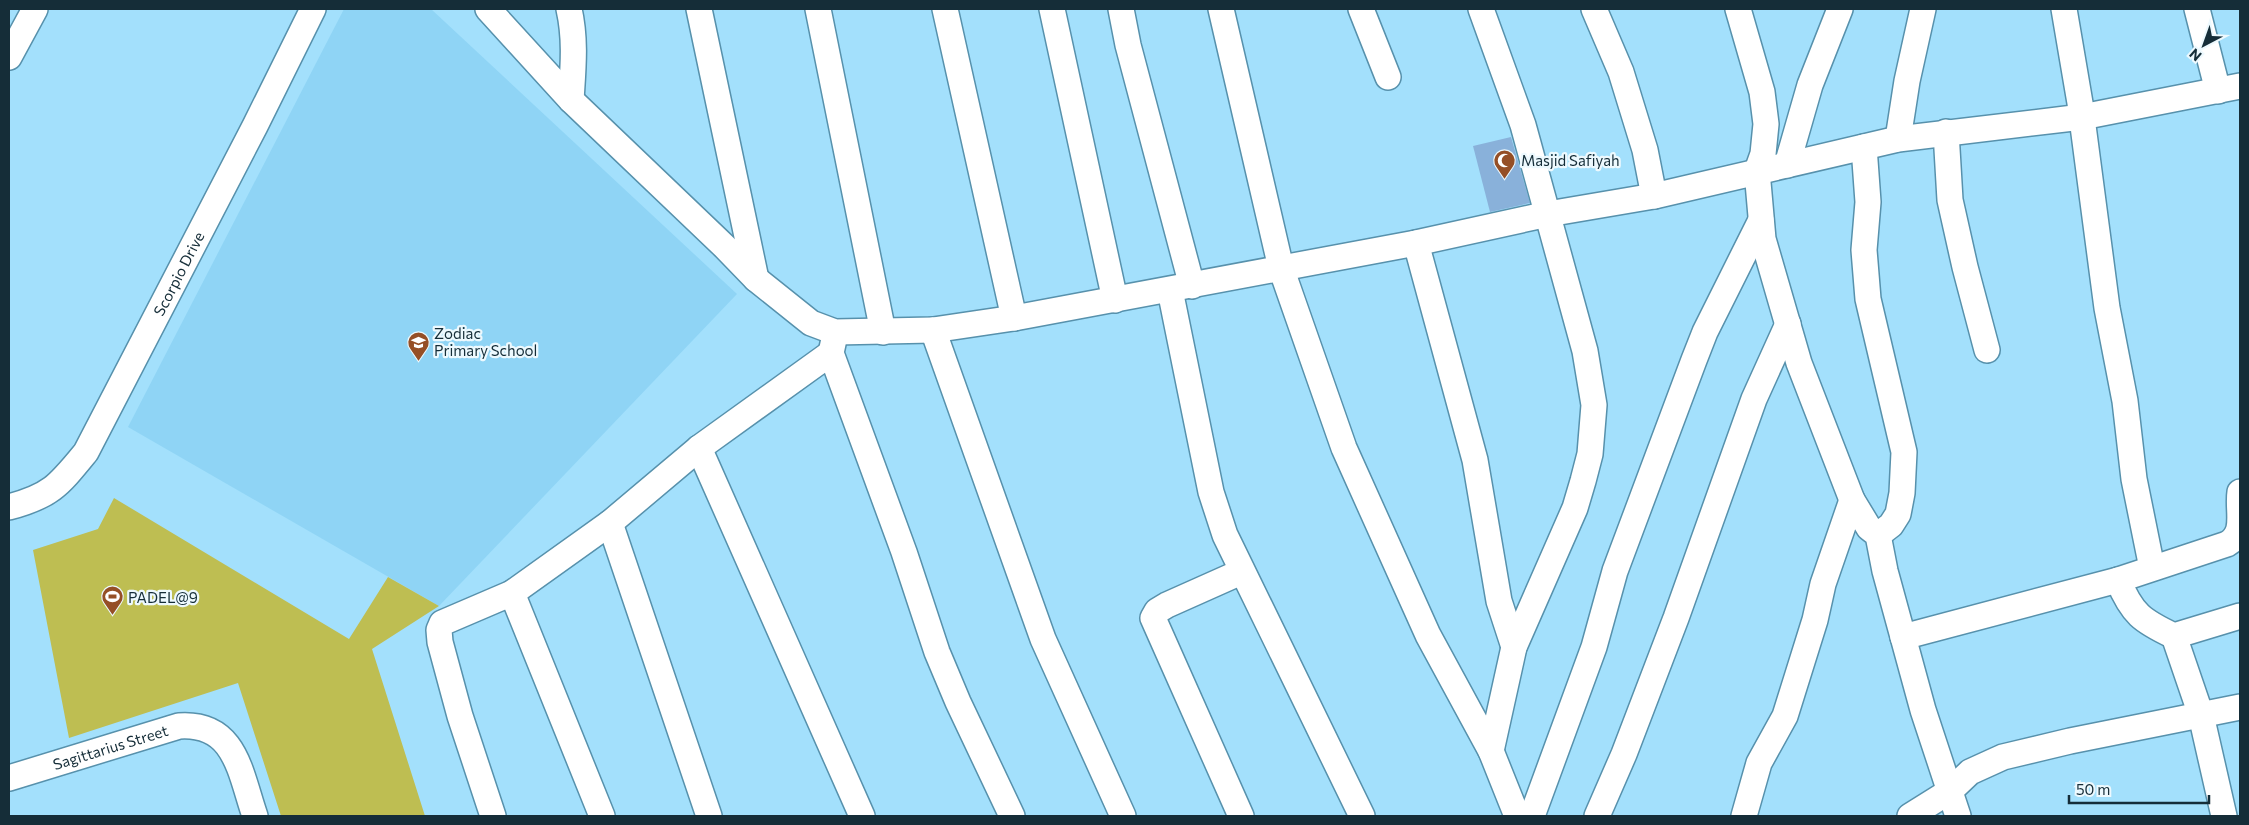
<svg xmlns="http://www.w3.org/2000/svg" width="2249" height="825" font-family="Commissioner,sans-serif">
<rect width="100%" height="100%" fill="#a3e0fc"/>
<path fill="#8fd4f5" d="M 344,9 L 431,9 L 737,294 L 439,606 L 128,427 Z"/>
<path fill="#bebe52" d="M 114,498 L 349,639 L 388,577 L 439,606 L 372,649 L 425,816 L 281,816 L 238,683 L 69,738 L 33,550 L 98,529 Z"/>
<path fill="#89b1da" d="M 1511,137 L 1530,203 L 1490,212 L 1473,146 Z"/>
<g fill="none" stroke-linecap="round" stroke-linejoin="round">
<defs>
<g id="minor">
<path d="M 488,9 L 571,100 L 725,247 L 756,279 L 811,323 L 835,332 L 933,330 L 1014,318 L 1416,243 L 1548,214 L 1654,196 L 1898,139 L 2082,117 L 2240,86"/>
<path d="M 569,9 C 576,40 573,69 571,100"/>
<path d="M 699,9 L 756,279"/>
<path d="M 818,9 L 883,332"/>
<path d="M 945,9 L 1014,318"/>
<path d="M 1052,9 L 1115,300"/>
<path d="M 1121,9 L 1128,45 L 1192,286"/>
<path d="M 1221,9 L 1281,268 L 1344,448 L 1428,635 L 1491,751 L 1517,816"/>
<path d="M 1361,9 L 1388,77"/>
<path d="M 1481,9 L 1523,125 L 1585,351 L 1594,405 L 1590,454 L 1583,481 L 1575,508 L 1514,647 L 1491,751"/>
<path d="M 1594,9 L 1621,72 L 1645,150 L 1654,196"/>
<path d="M 1738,9 L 1762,92 L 1766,124 L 1763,154 L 1757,171 L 1763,239 L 1799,363 L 1852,500 L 1869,528 L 1878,535 L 1885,571 L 1923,710 L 1958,816"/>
<path d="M 2064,9 L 2080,103 L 2107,308 L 2125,401 L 2134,479 L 2152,568"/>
<path d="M 2197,9 L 2218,91"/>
<path d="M 9,57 L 35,9"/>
<path d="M 1946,132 L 1950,200 L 1965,267 L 1987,350"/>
<path d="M 1898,139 L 1907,81 L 1923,9"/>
<path d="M 1864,147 L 1868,202 L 1864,250 L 1868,299 L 1904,452 L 1902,493 L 1898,514 L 1891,525 L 1878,535"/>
<path d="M 1787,165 L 1810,85 L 1840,9"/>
<path d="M 1416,243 L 1475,460 L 1499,601 L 1514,647"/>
<path d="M 1170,290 L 1211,492 L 1225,535 L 1362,816"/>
<path d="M 933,330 L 1043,639 L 1123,816"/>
<path d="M 834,339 L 831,353 L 904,552 L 937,652 L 958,702 L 1012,816"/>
<path d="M 699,448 L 862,816"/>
<path id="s1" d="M 9,507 C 51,496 59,485 86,452 L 255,126 L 313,9"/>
<path d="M 610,523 L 709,816"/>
<path d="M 2118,580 C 2132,614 2142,621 2174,636 L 2240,616"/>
<path d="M 512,593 L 602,816"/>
<path d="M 2174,636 L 2201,715 L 2224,816"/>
<path d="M 1903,637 L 2118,580 L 2227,544 C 2247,533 2237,511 2240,492"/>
<path id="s2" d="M 9,778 L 179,726 C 236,722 240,773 255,816"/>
<path d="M 493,816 L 460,716 L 440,642 L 439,630 L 442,623 L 512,593 L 610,523 L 699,448 L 831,353"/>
<path d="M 1241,816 L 1153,618 L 1157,611 L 1167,605 L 1241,572"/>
<path d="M 1532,816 L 1594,647 L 1615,571 L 1694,360 L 1705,332 L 1761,220"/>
<path d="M 1597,816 L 1624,754 L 1676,618 L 1754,399 L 1788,324"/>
<path d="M 1744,816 L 1759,763 L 1785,716 L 1815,620 L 1823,584 L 1852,500"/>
<path d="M 1910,816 L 1950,791 L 1970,772 L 2003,757 L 2070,741 L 2240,707"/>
</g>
</defs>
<use href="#minor" stroke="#5791ac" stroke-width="28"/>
<use href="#minor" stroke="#fff" stroke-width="25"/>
</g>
<defs>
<symbol id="mosque-pin" viewBox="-11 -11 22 30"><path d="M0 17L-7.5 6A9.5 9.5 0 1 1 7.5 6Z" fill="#954f26" stroke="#edf9fe"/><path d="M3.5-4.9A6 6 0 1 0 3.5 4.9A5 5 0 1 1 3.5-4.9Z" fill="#fff"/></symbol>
<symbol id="school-pin" viewBox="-11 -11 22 30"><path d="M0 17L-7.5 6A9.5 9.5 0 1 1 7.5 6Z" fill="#954f26" stroke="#edf9fe"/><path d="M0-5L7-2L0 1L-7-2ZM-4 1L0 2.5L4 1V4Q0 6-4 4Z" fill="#fff"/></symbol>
<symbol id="stadium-pin" viewBox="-11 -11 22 30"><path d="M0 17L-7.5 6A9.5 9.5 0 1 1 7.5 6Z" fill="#954f26" stroke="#edf9fe"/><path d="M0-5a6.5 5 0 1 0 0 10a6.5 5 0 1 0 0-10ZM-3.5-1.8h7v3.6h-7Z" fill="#fff"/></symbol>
</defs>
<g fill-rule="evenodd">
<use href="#mosque-pin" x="1492" y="148" width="25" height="34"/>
<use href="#school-pin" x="406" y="330" width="25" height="34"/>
<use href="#stadium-pin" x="100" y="584" width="25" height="34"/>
</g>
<g text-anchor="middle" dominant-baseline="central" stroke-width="4.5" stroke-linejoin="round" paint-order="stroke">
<g font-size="15" fill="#152d38" stroke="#edf9fe" text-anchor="start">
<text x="1521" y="160">Masjid Safiyah</text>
<text x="434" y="333">Zodiac<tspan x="434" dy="17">Primary School</tspan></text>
<text x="128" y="597">PADEL@9</text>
</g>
<g font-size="15" fill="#152d38" stroke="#edf9fe">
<text stroke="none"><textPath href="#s1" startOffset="298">Scorpio Drive</textPath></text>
<text stroke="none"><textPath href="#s2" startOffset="106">Sagittarius Street</textPath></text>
</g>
</g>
<rect width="2249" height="825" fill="none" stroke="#152d38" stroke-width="20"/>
<g transform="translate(2204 45) rotate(221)" stroke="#edf9fe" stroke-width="4" paint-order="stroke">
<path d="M0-4L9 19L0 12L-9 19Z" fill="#152d38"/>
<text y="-8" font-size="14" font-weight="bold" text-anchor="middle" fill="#152d38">N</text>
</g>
<path d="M2069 795v8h140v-8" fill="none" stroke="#152d38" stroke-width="2.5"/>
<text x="2076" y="795" font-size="15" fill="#152d38" stroke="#edf9fe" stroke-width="4" paint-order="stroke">50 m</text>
</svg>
